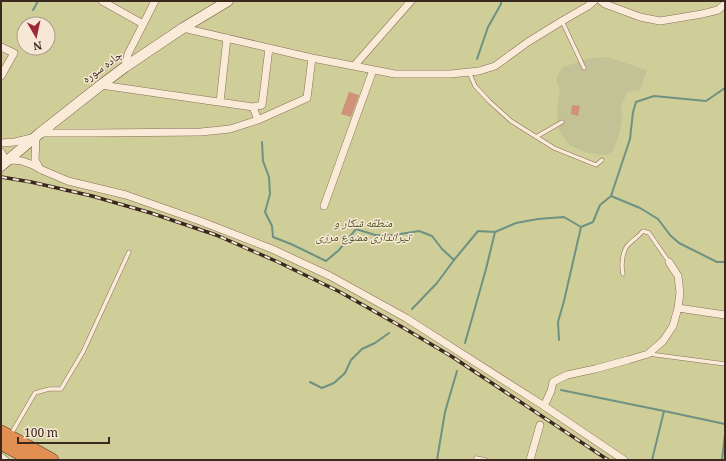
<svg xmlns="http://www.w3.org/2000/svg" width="726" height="461" font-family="Georgia,'Noto Naskh Arabic',serif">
<rect width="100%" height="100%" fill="#f0ddc5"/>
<path fill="#cfcd98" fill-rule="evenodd" d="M 1,1 L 725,1 L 725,460 L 1,460 ZM 24,24 L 48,24 L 48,48 L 24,48 Z"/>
<path fill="#c3c297" d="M 607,57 L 647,70 L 640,90 L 628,92 L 621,104 L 622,120 L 619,134 L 613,151 L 606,155 L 588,153 L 571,146 L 560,133 L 557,121 L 558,101 L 560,89 L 556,80 L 558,74 L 563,67 L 590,58 Z"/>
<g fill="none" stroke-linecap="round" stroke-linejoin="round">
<path stroke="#6d9283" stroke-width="2" d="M 33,10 L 38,1
M 477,59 L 488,27 L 501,4 L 501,1
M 262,142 L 263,161 L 269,177 L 270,194 L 265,212 L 272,226 L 273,237 L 291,244 L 326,261 L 339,250 L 356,229 L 375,235 L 394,235 L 419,231 L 432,236 L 442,249 L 454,260
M 611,196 L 640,208 L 658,219 L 670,235 L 679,243 L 717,262 L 725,262
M 412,309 L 437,283 L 454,260 L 478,231 L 495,232 L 516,223 L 538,219 L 564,217 L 581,227 L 593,222 L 600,205 L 611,196 L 630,139 L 633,112 L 636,102 L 654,96 L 706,101 L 725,88
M 559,340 L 558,322 L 564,301 L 581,227
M 465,343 L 486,269 L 495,232
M 310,382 L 322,388 L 334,383 L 345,373 L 351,360 L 362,349 L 375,343 L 389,333
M 561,390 L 664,411
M 437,460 L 445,412 L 457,371
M 652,460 L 664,411 L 725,424
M 722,460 L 725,434"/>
</g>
<path fill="#cf9179" d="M 349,92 L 359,95 L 351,117 L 341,114 Z
M 572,105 L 580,106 L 578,116 L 571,114 Z"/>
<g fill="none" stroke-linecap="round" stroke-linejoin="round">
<defs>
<path id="lane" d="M 562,21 L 584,68
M 469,72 L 475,86 L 490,102 L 511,121 L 554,148 L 596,165 L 602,160
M 536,137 L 562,122
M 623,274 C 621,266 622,250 629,244 C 634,239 638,237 643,231 L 649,233 L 669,262
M 649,354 L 725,364
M 11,434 L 35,393 L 49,389 L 61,389 L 83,352 L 129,252
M 476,458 L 486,460"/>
<path id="street" d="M 102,1 L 143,24
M 601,1 L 605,4 L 640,17 L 660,21 L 702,14 L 718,10 L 725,4
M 183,28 L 312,58 L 395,74 L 451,74 L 479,71 L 495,66 L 528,42 L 562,21 L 588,6 L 594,1
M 1,47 L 14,53 L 1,76
M 354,66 L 411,1
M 125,67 L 128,54 L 155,1
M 101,85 L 253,107 L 258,120
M 220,102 L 227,38
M 253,107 L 262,105 L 269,48
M 40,133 L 94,133 L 201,132 L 230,129 L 258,120 L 307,98 L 312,58
M 1,143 L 15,142 L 36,137 L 35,160 L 40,169
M 1,152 L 6,161 L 14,160 L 22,161 L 33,165 L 42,170 L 68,181 L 126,195 L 200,221 L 272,249 L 330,276 L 406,318 L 544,406 L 624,460
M 324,206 L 373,70
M 678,308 L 725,315
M 544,406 L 551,391 L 553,382 L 567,375 L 595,369 L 628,360 L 648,354 L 663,341 L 673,326 L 678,308 L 680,293 L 678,276 L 669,262
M 1,457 L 5,460
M 530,460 L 540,425"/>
<path id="secondary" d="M 1,166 L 40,133 L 101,85 L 125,67 L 183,28 L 228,1"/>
<path id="highway" d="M 1,432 L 52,460
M 1,443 L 32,460"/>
</defs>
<use href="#lane" stroke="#8c6d5a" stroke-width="4.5"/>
<use href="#street" stroke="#8c6d5a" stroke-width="8"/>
<use href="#secondary" stroke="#6e4f3d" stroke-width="11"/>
<use href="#highway" stroke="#5a3c2e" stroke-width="14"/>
<use href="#lane" stroke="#faebd9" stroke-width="3.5"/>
<use href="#street" stroke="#faebd9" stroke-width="7"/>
<use href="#secondary" stroke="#faebd9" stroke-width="10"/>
<use href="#highway" stroke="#e18f53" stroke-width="13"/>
<defs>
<path id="rail" d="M 1,177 L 31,182 L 92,196 L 151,213 L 216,235 L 278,262 L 340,292 L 402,327 L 451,356 L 608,460"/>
</defs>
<use href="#rail" stroke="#3b281e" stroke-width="3.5"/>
<use href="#rail" stroke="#f7e8d5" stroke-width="2" stroke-dasharray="6" stroke-linecap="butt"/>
</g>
<g text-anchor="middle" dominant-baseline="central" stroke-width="3" stroke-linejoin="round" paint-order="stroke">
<g font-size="12" fill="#3b281e" stroke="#f7e8d5">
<text transform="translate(103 68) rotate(-36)">جاده سوره</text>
</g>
<g font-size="12" font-style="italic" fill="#535824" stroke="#f7e8d5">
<text x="363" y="224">منطقه شکار و<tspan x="363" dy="14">تیراندازی ممنوع مرزی</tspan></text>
</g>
</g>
<rect width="726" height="461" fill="none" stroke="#3b281e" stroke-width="4"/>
<g transform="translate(36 36) rotate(171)"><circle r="19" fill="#f7e8d5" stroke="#ac9b8c"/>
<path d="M0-3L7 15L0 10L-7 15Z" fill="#9d2839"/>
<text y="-6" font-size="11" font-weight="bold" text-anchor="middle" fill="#3b281e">N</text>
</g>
<path d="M18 437v6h91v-6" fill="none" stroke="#3b281e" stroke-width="2"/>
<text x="24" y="437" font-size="12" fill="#3b281e" stroke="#f7e8d5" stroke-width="3" paint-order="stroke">100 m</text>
</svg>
